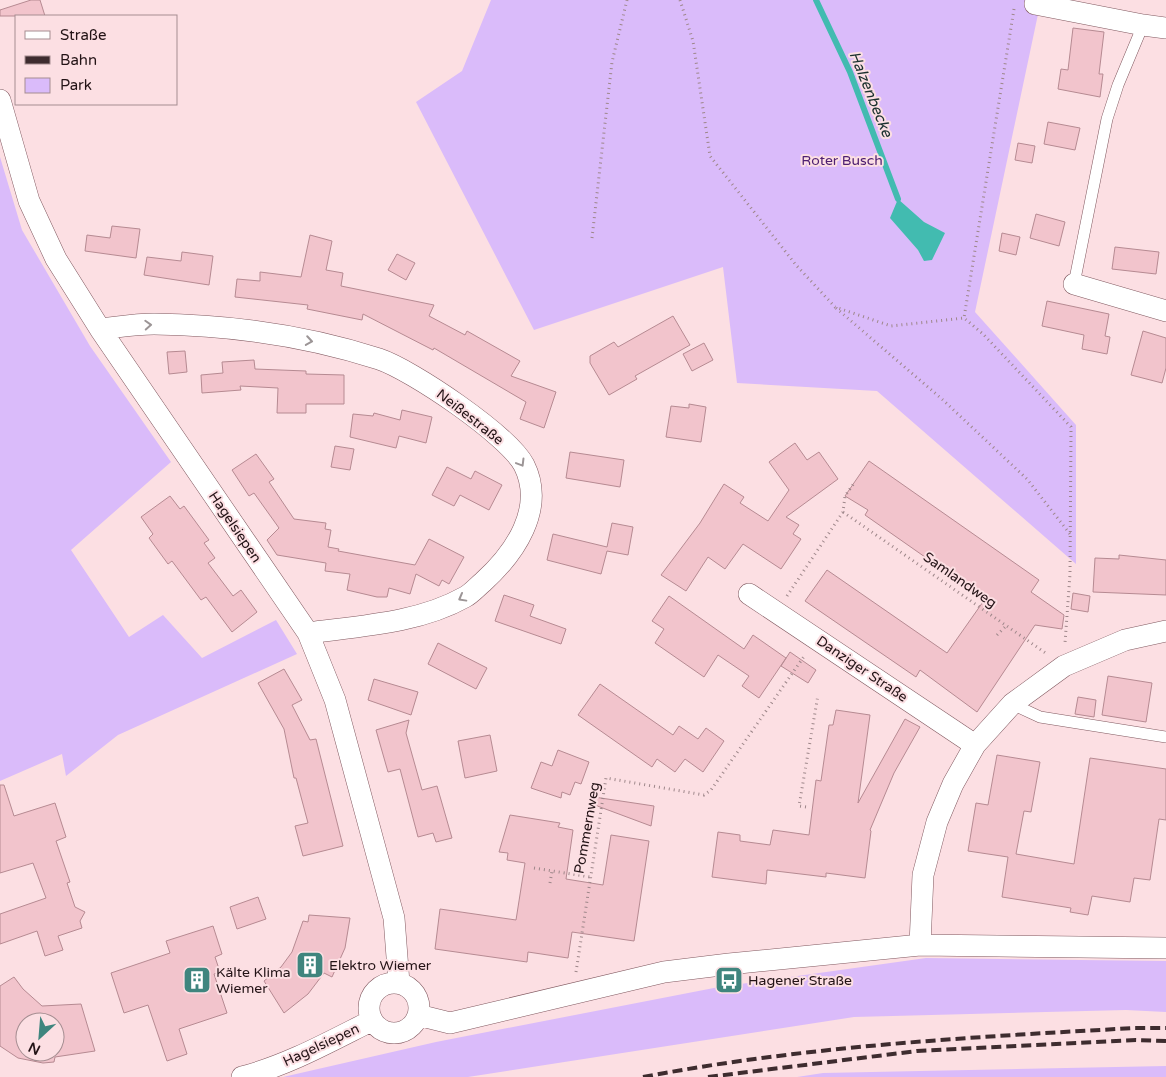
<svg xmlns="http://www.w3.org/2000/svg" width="1166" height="1077" font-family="'Varela Round',sans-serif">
<rect width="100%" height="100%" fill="#fcdfe3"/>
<path fill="#dabbfa" d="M 491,0 L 1041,0 L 975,312 L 1076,425 L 1076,564 L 877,391 L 737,383 L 723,267 L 534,330 L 416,102 L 462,71 Z
M 0,157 L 22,230 L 90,346 L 171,462 L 71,550 L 129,637 L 163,615 L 202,658 L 276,620 L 297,654 L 118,735 L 66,776 L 62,754 L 0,781 Z
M 926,958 L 1166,961 L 1166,1012 L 1126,1010 L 854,1017 L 468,1077 L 283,1077 L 436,1042 L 719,987 Z
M 1166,1066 L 1166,1077 L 797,1077 L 823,1073 Z"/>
<path fill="#42bbb0" d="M 898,199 L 924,222 L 945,233 L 932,260 L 924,261 L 918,250 L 890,218 Z"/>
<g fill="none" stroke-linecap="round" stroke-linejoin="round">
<path stroke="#42bbb0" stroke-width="6" d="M 816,0 L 850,72 L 898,199"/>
</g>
<path fill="#f2c4cc" stroke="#b68a92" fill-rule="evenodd" d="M 31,0 L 40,0 L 45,16 L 0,16 L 0,10 Z
M 1073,28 L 1104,32 L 1099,74 L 1103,74 L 1100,97 L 1058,89 L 1061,69 L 1068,70 Z
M 1048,122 L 1080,128 L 1075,150 L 1044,144 Z
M 1018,143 L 1035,146 L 1032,163 L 1015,160 Z
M 1036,214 L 1065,222 L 1059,246 L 1030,238 Z
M 112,226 L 140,229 L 136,258 L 85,251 L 87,235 L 110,238 Z
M 1002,233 L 1020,237 L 1016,255 L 999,251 Z
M 310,235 L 332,241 L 326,270 L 343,273 L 341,286 L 434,305 L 429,316 L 465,335 L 467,331 L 520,361 L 511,376 L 556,392 L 544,428 L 520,419 L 526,402 L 434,348 L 433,350 L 363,314 L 362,320 L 307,309 L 308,305 L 235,297 L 237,279 L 260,281 L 260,272 L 301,277 Z
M 1115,247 L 1159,252 L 1156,274 L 1112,269 Z
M 182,252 L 213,256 L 209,285 L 144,275 L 147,257 L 181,261 Z
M 397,254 L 415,263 L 406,280 L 388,270 Z
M 1047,301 L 1109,314 L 1105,336 L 1110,337 L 1107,354 L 1082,349 L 1084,335 L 1042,326 Z
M 673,316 L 690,345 L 635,376 L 637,379 L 609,395 L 590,363 L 590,356 L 614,342 L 618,347 Z
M 1143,331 L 1166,338 L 1166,368 L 1162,383 L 1131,375 Z
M 704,343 L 713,360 L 692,371 L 683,354 Z
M 185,351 L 187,372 L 169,374 L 167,352 Z
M 254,360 L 255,369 L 306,371 L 306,374 L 344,375 L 344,404 L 306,404 L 306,413 L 277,413 L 278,388 L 240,386 L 241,390 L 202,393 L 201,375 L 223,373 L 222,362 Z
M 689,404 L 706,407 L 701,442 L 666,437 L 671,406 L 689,408 Z
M 402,410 L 432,417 L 426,443 L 399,436 L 396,448 L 350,437 L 353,414 L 373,416 L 374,413 L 400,420 Z
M 795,443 L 807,460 L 819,452 L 838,479 L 786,517 L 799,525 L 793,534 L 801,539 L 781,569 L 743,544 L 725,569 L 708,557 L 686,591 L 661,575 L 700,523 L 724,484 L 744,497 L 740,503 L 768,521 L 789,490 L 769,462 Z
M 335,446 L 354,449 L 350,470 L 331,467 Z
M 570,452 L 624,460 L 620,487 L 566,478 Z
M 256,454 L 274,479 L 269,482 L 294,519 L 326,523 L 325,529 L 331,530 L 328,547 L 339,549 L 338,551 L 415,565 L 429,539 L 464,557 L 449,584 L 442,580 L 439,586 L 416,574 L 410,594 L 389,588 L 387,597 L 377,597 L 347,590 L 350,574 L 325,571 L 326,563 L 277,555 L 267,540 L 279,528 L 254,493 L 249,496 L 232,470 Z
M 869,461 L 1039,580 L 1031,592 L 1064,615 L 1062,629 L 1035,625 L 977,712 L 920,670 L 916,677 L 805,601 L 827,570 L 947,653 L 985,599 L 865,515 L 868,510 L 845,496 Z
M 447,467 L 471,479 L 475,471 L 502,485 L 489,510 L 460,495 L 454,506 L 432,495 Z
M 170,496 L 180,509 L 184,506 L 209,540 L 204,543 L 215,558 L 208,563 L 233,596 L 241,590 L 257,612 L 232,632 L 206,597 L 201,600 L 172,561 L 168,564 L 149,538 L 153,534 L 141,517 Z
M 612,523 L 633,527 L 628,555 L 607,551 L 601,574 L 547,560 L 553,534 L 607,547 Z
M 1119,555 L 1166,560 L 1166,595 L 1093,592 L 1095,558 L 1119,559 Z
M 1073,593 L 1090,596 L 1088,612 L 1071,609 Z
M 504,595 L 534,605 L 530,616 L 566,629 L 561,644 L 495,621 Z
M 669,596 L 744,649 L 753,635 L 786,658 L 759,698 L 742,686 L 749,676 L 718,655 L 704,677 L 655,643 L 664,629 L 652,621 Z
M 438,643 L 487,668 L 476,689 L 428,664 Z
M 790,652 L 816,670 L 808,683 L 781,666 Z
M 284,669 L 302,700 L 292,705 L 310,740 L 316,739 L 343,846 L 303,856 L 295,826 L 308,823 L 296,778 L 294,778 L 284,729 L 258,683 Z
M 1108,676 L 1152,683 L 1146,722 L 1102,715 Z
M 374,679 L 418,692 L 411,715 L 368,700 Z
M 600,684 L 673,735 L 679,726 L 698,739 L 706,728 L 724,741 L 703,772 L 685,759 L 675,772 L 657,759 L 652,767 L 578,715 Z
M 1078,697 L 1096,700 L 1094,717 L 1075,714 Z
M 836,710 L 870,715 L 858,803 L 905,719 L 920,727 L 894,773 L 870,830 L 871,831 L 865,878 L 826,873 L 826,877 L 767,870 L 766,884 L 712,877 L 718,832 L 740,835 L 740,841 L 770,845 L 773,830 L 809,835 L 816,780 L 821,781 L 829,725 L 833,725 Z
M 409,720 L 406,733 L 422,790 L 437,786 L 452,838 L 436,842 L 433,833 L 418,837 L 400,769 L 388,772 L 376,730 Z
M 490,735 L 497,771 L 465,778 L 458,741 Z
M 558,750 L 589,762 L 581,784 L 575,782 L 570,795 L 562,792 L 561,798 L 531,788 L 541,762 L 552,766 Z
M 997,755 L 1040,762 L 1031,812 L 1024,811 L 1016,854 L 1074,864 L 1090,758 L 1166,769 L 1166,820 L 1159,819 L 1150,880 L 1134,878 L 1130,902 L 1092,896 L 1088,915 L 1070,912 L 1071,908 L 1002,897 L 1008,857 L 968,851 L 976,803 L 988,805 Z
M 0,785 L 4,785 L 14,816 L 55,803 L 66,837 L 56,841 L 70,882 L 67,883 L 75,907 L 85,912 L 80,921 L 82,928 L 58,936 L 63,950 L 45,956 L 37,931 L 0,944 L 0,914 L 46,898 L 33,863 L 0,873 Z
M 594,797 L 654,806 L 651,826 L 592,804 Z
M 510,815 L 560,823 L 558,827 L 573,830 L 566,879 L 603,885 L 611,835 L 649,841 L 634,941 L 572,932 L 568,958 L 528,952 L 527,962 L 435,949 L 440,909 L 516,920 L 525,863 L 507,860 L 508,853 L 499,852 Z
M 258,897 L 266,919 L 237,929 L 230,907 Z
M 309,915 L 350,918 L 345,948 L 332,977 L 324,973 L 308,994 L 284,1013 L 264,981 L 281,967 L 292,952 L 303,921 L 308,922 Z
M 213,926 L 222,954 L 215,957 L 220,972 L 214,974 L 227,1013 L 179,1029 L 187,1054 L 167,1061 L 148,1005 L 124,1013 L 111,973 L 170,953 L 166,941 Z
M 14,977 L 23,989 L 42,1006 L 81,1004 L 95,1051 L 55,1057 L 54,1062 L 43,1063 L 18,1058 L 0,1046 L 0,986 ZM 25,1022 L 55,1022 L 55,1052 L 25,1052 Z"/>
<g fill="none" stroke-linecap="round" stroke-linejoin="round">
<defs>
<path id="lane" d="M 1074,284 L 1107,119 L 1118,85 L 1143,25
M 1012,704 L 1040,717 L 1166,737"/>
<path id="street" d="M 1035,4 L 1143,25 L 1166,28
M 0,100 L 29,201 L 56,259 L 100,329 L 308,633 L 335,700 L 394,918 L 399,983
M 1074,284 L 1166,311
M 100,329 C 118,327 136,324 154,324 C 229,325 308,336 379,359 C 412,370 508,435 524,465 C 546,509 514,554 483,582 C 477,587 471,594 465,597 C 419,623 360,626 308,633
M 749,594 L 975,745
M 920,945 L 923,875 L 937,822 L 953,784 L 975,745 L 1012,704 L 1064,666 L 1125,640 L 1166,631
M369 1008a25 25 0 1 1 50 0a25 25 0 1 1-50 0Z
M 418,1015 L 450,1023 L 664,972 L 729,964 L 920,945 L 1166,948
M 242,1077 C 288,1065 329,1042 371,1021"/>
</defs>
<use href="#lane" stroke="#815960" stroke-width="12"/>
<use href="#street" stroke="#815960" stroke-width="22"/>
<path stroke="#9e878a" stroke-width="3" stroke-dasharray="1 4" stroke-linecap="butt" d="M 680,0 L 693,41 L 710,156 L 796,265 L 835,307 L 891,326 L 964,318
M 1014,9 L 964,318 L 983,334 L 1071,427 L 1070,574 L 1065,643
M 592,238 L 612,62 L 627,0
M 836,308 L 943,400 L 1027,479 L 1070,534
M 843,512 L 1047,654
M 787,596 L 843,512 L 845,496 L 855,482
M 997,635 L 1006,626
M 806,807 L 799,806 L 818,695
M 534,868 L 590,877
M 550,883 L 552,871
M 576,972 L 606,778 L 704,795 L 711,790 L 805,655"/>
<use href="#lane" stroke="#fff" stroke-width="11"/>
<use href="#street" stroke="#fff" stroke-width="21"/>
<path stroke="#3e2c2f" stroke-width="4" stroke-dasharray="10 5" stroke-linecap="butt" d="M 643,1077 C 806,1046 971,1037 1135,1028 L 1166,1028
M 708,1077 L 917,1051 L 1136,1040 L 1166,1041"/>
</g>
<defs><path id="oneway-chevron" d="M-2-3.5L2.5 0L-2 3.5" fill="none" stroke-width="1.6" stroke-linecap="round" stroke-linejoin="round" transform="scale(1.25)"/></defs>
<g stroke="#9c9596">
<use href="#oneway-chevron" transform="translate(148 325) rotate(-3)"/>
<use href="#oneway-chevron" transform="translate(309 341) rotate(9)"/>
<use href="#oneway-chevron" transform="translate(521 463) rotate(59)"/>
<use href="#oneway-chevron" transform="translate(462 598) rotate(151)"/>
</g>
<defs>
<symbol id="building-square" viewBox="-11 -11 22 22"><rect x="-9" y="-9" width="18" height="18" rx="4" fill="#3f857e" stroke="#fcdfe3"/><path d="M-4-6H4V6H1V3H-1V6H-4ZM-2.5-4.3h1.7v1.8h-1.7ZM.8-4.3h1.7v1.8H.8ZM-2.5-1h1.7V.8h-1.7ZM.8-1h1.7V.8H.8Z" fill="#fff"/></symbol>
<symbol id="bus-square" viewBox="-11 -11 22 22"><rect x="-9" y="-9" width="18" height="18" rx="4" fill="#3f857e" stroke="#fcdfe3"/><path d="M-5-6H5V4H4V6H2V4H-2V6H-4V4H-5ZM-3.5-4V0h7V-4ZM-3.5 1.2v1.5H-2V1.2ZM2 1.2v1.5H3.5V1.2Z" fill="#fff"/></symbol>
</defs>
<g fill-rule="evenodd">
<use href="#building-square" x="294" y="949" width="32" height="32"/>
<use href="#building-square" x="181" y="964" width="32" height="32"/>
<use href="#bus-square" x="713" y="964" width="32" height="32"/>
</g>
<g text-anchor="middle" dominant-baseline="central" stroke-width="4" stroke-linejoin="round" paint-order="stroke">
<g font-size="14" fill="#4f2072" stroke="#fcdfe3">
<text x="842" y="160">Roter Busch</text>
</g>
<g font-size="14" fill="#231316" stroke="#fcdfe3">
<text transform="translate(470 417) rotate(38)">Neißestraße</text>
<text transform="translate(235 527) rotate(56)">Hagelsiepen</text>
<text transform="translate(960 580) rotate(35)">Samlandweg</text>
<text transform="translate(862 669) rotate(34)">Danziger Straße</text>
<text transform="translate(587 828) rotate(-80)">Pommernweg</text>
<text transform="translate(321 1045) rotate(-25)">Hagelsiepen</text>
</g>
<g font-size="14" fill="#231316" stroke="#fcdfe3" text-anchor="start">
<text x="329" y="965">Elektro Wiemer</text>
<text x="216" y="972">Kälte Klima<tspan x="216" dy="16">Wiemer</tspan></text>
<text x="748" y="980">Hagener Straße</text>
</g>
<g font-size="15" font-style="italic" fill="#1c312f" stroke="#fcdfe3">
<text transform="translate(871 94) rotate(68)">Halzenbecke</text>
</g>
</g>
<rect x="15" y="15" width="162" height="90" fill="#fcdfe3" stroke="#a58d91"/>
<rect x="25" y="31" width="25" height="8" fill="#ffffff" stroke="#a58d91"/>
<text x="60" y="40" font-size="15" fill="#231316">Straße</text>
<rect x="25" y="56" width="25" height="8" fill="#3e2c2f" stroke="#a58d91"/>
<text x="60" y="65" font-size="15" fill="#231316">Bahn</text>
<rect x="25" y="78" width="25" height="15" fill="#dabbfa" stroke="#a58d91"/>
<text x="60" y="90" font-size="15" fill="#231316">Park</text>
<g transform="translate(40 1037) rotate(206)"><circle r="24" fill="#fcdfe3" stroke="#a58d91"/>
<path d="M0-4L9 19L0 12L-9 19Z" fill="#3f857e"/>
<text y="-8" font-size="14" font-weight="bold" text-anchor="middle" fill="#231316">N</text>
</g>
</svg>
